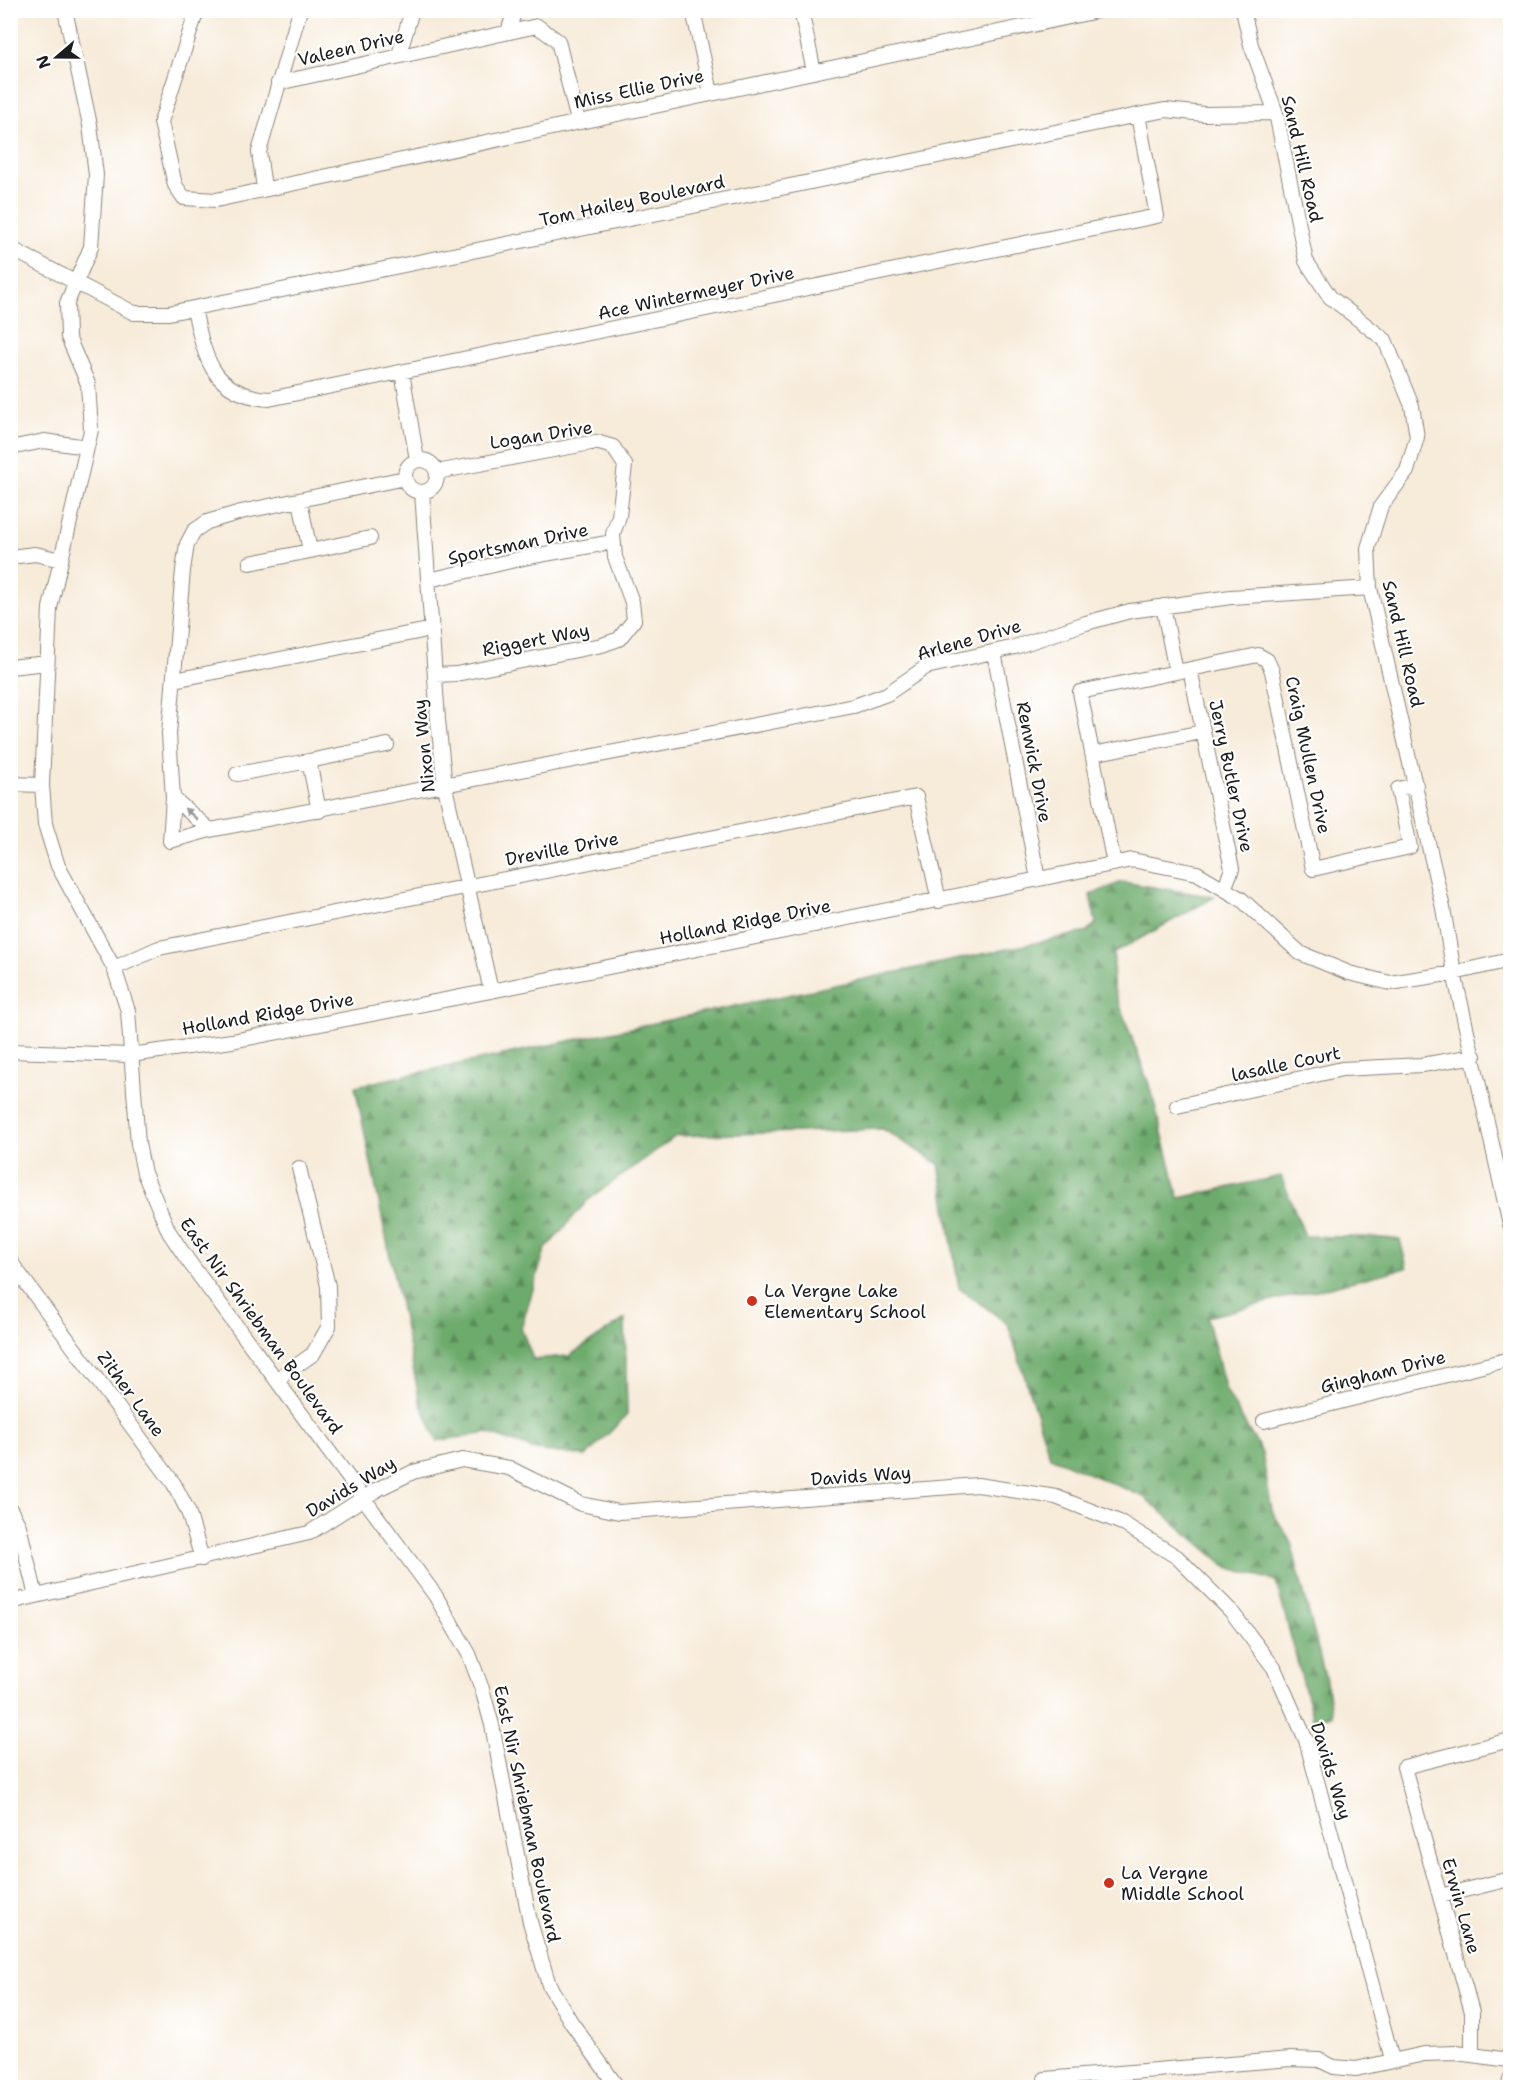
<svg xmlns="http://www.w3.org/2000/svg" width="1521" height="2098" font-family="'Shantell Sans',sans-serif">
<defs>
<pattern id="forest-firs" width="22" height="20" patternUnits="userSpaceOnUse" patternTransform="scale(1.5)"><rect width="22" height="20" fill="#6dab6c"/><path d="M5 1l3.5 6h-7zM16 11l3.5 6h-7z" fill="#598a58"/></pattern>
</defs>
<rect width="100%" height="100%" fill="#fff"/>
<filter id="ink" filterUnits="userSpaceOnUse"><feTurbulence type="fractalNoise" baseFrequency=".0167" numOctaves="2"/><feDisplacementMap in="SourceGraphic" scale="12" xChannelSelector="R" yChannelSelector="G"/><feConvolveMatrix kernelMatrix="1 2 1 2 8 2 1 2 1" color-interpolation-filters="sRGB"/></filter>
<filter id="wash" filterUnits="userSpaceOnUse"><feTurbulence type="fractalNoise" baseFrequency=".008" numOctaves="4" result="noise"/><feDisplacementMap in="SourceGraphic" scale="24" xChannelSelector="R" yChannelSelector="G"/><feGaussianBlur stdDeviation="1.35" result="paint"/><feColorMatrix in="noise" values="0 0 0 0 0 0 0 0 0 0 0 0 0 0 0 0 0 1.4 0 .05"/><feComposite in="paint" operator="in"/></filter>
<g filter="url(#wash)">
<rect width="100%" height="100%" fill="#f7ebd9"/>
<path fill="url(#forest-firs)" stroke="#446444" stroke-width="1.5" d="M 1122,882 L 1215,897 L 1114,953 L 1113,987 L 1150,1087 L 1179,1198 L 1281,1176 L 1305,1236 C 1337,1238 1369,1235 1400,1240 L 1407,1268 L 1207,1317 L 1226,1391 L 1262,1453 L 1272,1511 L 1291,1542 L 1326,1681 L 1332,1716 L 1313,1720 L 1276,1581 L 1227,1567 L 1144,1497 L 1050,1457 L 1008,1324 L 959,1288 L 939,1164 L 883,1129 L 676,1136 L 587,1201 L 545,1250 L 521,1328 L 533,1359 L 569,1356 L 625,1319 L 627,1415 L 586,1456 L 535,1450 L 488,1433 L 437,1441 L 420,1402 L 355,1086 L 1087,932 L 1096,923 L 1090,895 Z"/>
</g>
<g filter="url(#ink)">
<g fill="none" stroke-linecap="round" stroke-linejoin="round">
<defs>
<path id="minor" d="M 65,10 L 90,125 L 96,175 L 91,247 L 67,303 L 68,337 L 88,384 L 91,430 L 50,608 L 42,785 L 45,824 L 58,866 L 114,968 L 128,1011 L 138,1144 L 144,1173 L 169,1232 L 187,1259 L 435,1595 L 469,1654 L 482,1689 L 492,1725 L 530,1922 L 549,1985 L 571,2022 L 618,2088
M 197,10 L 161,122 L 175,185 L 184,198 L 216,200 L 1102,10
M 693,10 L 711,93
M 801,10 L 814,72
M 1243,10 L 1251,45 L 1276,113 L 1306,261 L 1330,297 L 1385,340 L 1412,406 L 1417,437 L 1407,471 L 1381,506 L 1368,548 L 1370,588 L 1443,908 L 1454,973 L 1510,1225
M 508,32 L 515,10
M 399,55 L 412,10
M 278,83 L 537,26 L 558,41 L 578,121
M 264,188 L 259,152 L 300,10
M 10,248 L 134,313 L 169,313 L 1138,115 L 1166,110 L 1204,114 L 1276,113
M 194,309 C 205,358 211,394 269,399 L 1157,216 L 1138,115
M 402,372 L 417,460
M 10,448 L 44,441 L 87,447
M405 476a16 16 0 1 1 32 0a16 16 0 1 1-32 0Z
M 405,478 L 241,512 L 207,522 L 194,531 L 187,544 L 183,570 L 169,734 L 173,798 L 170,841 L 210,830 L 854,706 L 887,694 L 926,667 L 1015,647 L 1086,623 L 1130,611 L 1231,597 L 1370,588
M 422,492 L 438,720 L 445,787 L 491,991
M 300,501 L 310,551 L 370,538
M 10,557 L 35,554 L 61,560
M 250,563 L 310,551
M 429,580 L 528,557 L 613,542
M 1163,606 L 1176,672
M 994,652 L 1038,879
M 10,667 L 47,663
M 1190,669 L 1232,869 L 1224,889
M 435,675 L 456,674 L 602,645 L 619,639 L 634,620 L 632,602 L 615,557 L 613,534 L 619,516 L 625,465 L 613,447 L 596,442 L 437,472
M 174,680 L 433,629
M 1093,754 L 1202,732
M 309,761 L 387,745
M 237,774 L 309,761 L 319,811
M 10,784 L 42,785
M 173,798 L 210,830
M 1114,864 L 1080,692 L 1258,655 L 1267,660 L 1272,671 L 1313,869 L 1410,847 L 1398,789 L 1416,785
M 114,968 L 159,948 L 916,797 L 939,901
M 10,1051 L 130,1055 L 232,1041 L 491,991 L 1132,860 L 1197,873 L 1241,899 L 1300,953 L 1349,973 L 1390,983 L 1454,973 L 1510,960
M 1177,1106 L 1342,1069 L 1422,1065 L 1474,1056
M 10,1261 L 174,1484 L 188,1511 L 202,1559
M 276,1380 L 313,1354 L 329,1326 L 328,1286 L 299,1168
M 1264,1421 L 1510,1359
M 10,1509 L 19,1526 L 36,1596
M 10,1602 L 309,1533 L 378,1489 L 413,1472 L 462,1460 L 509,1468 L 581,1504 L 619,1512 L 978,1485 L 1056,1497 L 1122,1523 L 1177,1557 L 1231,1611 L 1274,1668 L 1306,1740 L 1392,2059
M 1440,1896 L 1510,1879
M 1472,2055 L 1472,2012 L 1404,1767 L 1510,1740
M 1045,2079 L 1291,2059 L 1319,2060 L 1334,2067 L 1356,2069 L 1424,2054 L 1456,2053 L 1510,2060
M 1509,2088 L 1510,2080"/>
</defs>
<use href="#minor" stroke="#8a847a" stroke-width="16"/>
<use href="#minor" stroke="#fff" stroke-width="14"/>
</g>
<defs><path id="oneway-solid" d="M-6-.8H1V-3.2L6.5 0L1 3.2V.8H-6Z" transform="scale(1.5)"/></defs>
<use fill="#999" href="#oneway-solid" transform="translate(191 814) rotate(-139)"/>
</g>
<g fill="#c8321e" stroke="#fff" stroke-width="2">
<circle cx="752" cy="1301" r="6"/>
<circle cx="1109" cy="1883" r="6"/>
</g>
<g text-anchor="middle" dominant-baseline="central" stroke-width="4.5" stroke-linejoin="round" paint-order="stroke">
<g font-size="18" fill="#1c1c1c" stroke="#fff">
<text transform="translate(351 48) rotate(-13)">Valeen Drive</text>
<text transform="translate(639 89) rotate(-12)">Miss Ellie Drive</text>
<text transform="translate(1302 159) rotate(77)">Sand Hill Road</text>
<text transform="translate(632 201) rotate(-12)">Tom Hailey Boulevard</text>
<text transform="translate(696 293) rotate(-12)">Ace Wintermeyer Drive</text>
<text transform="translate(541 435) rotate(-9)">Logan Drive</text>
<text transform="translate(518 544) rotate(-12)">Sportsman Drive</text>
<text transform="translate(536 640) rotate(-11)">Riggert Way</text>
<text transform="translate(969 640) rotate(-16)">Arlene Drive</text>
<text transform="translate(1403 644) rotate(77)">Sand Hill Road</text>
<text transform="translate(424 746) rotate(-96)">Nixon Way</text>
<text transform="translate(1308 755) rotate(78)">Craig Mullen Drive</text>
<text transform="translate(1034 762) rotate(79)">Renwick Drive</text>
<text transform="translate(1231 776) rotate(78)">Jerry Butler Drive</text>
<text transform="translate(562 849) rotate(-11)">Dreville Drive</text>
<text transform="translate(745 922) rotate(-11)">Holland Ridge Drive</text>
<text transform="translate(268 1014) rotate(-10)">Holland Ridge Drive</text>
<text transform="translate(1286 1064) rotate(-12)">lasalle Court</text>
<text transform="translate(261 1326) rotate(54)">East Nir Shriebman Boulevard</text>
<text transform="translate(1383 1372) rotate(-14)">Gingham Drive</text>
<text transform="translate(131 1394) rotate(54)">Zither Lane</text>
<text transform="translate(861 1476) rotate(-4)">Davids Way</text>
<text transform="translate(351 1487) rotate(-31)">Davids Way</text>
<text transform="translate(1331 1771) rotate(73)">Davids Way</text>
<text transform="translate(527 1814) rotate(78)">East Nir Shriebman Boulevard</text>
<text transform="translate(1461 1906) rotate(74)">Erwin Lane</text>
</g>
<g font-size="18" fill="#1c1c1c" stroke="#fff" text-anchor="start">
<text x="764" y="1291">La Vergne Lake<tspan x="764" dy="21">Elementary School</tspan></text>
<text x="1121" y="1873">La Vergne<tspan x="1121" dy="21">Middle School</tspan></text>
</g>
</g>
<rect width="1521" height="2098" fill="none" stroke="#fff" stroke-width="36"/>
<g transform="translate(57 57) rotate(250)" stroke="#ffffff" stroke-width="4.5" paint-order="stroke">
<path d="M0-4.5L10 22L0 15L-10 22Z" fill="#1c1c1c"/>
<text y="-9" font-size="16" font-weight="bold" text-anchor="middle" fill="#1c1c1c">N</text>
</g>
</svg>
